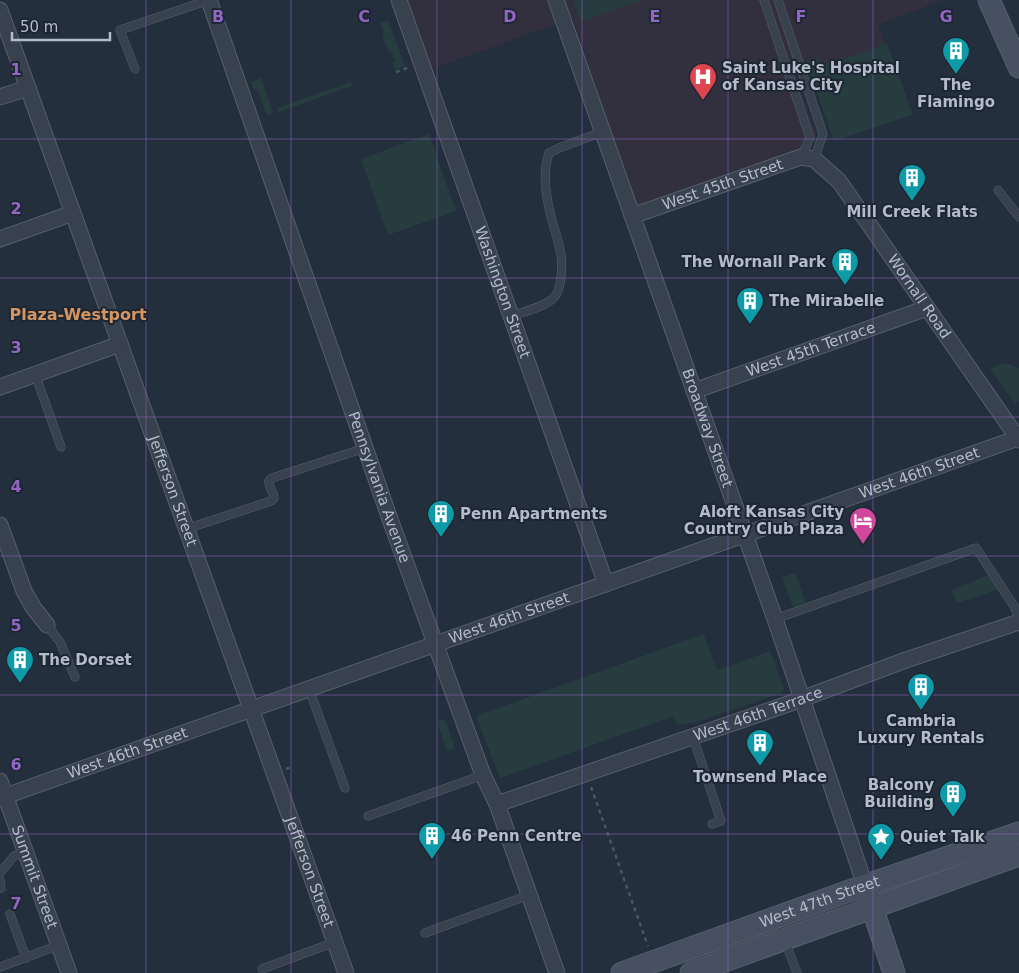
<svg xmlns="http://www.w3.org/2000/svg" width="1019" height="973" font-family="'DejaVu Sans',sans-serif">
<rect width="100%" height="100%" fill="#242f3e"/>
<path fill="#32303f" d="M 405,0 L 942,0 L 878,25 L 885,44 L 822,67 L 818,57 L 793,66 L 816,133 L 809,152 L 636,207 L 573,18 L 429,70 Z"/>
<path fill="#263c3f" d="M 573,0 L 643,0 L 581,21 Z
M 388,20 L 405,66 L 395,70 L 392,62 L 395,61 L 391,51 L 388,52 L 382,35 L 384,34 L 380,23 Z
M 887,43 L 912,112 L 914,114 L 834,141 L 806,61 L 819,57 L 822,67 Z
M 261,78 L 273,113 L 267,116 L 258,91 L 253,88 L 251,82 Z
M 351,82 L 352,86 L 279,112 L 277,108 Z
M 429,134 L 456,211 L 388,235 L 361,159 Z
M 1003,364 L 1009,364 L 1019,368 L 1019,401 L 1015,404 L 991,370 L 996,366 Z
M 795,573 L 806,603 L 793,607 L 782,577 Z
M 991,574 L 1000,589 L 957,603 L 952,590 Z
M 703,633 L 717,670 L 770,651 L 784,689 L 782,693 L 693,723 L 677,725 L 674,716 L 500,778 L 476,716 L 701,635 Z
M 445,719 L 455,748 L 447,751 L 437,721 Z"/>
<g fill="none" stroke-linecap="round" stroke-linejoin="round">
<defs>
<path id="lane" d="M 764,0 L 810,138 L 801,157
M 778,0 L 823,134 L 814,159
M 135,69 L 120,30 L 209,0
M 998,190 L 1019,217
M 511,316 C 523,312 549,306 556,295 C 562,285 563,261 560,250 C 558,239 554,228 551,217 C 546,196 542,173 549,153 L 559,148 L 602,132
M 35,374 L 61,447
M 186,529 L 271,501 L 274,498 C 274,492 268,487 269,481 L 272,478 L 365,448
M 775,619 L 976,548 L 1014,606 L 1019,618
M 47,625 L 60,642 L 75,677
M 309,689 L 345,788
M 693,737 L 721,821 L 712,824
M 368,816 L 483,775
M 0,873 L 14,856 L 25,852
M 0,880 L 1,888
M 10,914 L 26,958
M 425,933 L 529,895
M 785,941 L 797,973
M 0,967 L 59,945
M 262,969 L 335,942"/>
<g id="street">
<path id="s1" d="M 209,0 L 391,522 L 483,775 L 497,804 L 557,973"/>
<path id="s2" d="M 399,0 L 606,584"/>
<path id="s3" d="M 556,0 L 775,619 L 865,885"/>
<path id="s4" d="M 0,10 L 346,973"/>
<path d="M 0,97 L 28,88"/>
<path id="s5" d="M 632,216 L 801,157 L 814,159 L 839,181 L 1019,440"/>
<path d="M 0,239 L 73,213"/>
<path d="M 0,387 L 120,344"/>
<path id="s6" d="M 694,391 L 927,308"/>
<path d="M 0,525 L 24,591 L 33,607 L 47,625"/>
<path id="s7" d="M 0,781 L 69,973"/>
<path id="s8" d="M 0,798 L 1018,438"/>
<path id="s9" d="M 497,804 L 788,704 L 906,660 L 1019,622"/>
</g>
<g id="secondary">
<path d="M 989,0 L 1019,67"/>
<path d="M 868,895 L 894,973"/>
<path id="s10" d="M 622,973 L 849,891 L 1019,833"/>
<path d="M 691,973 L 1019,855"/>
</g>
</defs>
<use href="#lane" stroke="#565f6c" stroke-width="9"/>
<use href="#street" stroke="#565f6c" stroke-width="17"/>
<use href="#secondary" stroke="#565f6c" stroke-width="23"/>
<path stroke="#44595c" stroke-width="2.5" stroke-dasharray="4 4" stroke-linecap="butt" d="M 396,72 L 407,68
M 286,769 L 292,767
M 591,787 L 648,946"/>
<use href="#lane" stroke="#38414e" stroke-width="8"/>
<use href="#street" stroke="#38414e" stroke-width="15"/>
<use href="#secondary" stroke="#465061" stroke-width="21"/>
</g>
<path fill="none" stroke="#9266c3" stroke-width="1" stroke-opacity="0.55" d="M 146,0 L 146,973M 291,0 L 291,973M 437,0 L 437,973M 582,0 L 582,973M 728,0 L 728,973M 873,0 L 873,973M 0,139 L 1019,139M 0,278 L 1019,278M 0,417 L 1019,417M 0,556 L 1019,556M 0,695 L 1019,695M 0,834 L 1019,834"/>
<defs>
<symbol id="building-pin" viewBox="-11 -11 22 30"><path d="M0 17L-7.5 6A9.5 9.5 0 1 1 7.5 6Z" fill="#0f9aa8" stroke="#1d2633"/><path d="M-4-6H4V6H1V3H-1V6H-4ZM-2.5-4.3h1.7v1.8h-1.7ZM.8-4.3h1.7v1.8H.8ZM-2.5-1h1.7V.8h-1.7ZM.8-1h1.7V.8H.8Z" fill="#fff"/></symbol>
<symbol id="hospital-pin" viewBox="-11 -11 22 30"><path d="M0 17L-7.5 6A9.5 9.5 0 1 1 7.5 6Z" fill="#e0444e" stroke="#1d2633"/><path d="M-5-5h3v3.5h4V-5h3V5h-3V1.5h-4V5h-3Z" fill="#fff"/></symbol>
<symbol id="hotel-pin" viewBox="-11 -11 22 30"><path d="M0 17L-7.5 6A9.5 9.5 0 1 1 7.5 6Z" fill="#d1479c" stroke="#1d2633"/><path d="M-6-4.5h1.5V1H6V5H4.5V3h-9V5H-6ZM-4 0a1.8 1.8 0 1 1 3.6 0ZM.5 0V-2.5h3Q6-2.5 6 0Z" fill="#fff"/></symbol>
<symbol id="sight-pin" viewBox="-11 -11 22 30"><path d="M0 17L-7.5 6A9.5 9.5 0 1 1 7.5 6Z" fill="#0f9aa8" stroke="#1d2633"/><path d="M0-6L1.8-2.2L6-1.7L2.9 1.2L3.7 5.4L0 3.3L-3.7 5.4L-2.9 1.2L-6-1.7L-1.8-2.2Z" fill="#fff"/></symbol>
</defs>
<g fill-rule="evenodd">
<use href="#building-pin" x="940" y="35" width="32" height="43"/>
<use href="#hospital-pin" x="687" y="61" width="32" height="43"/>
<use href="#building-pin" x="896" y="162" width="32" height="43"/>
<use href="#building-pin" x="829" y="246" width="32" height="43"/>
<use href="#building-pin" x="734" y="285" width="32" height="43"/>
<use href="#building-pin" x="425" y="498" width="32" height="43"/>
<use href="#hotel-pin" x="847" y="505" width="32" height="43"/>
<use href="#building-pin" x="4" y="644" width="32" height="43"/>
<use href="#building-pin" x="905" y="671" width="32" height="43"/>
<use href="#building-pin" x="744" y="727" width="32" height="43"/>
<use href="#building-pin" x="937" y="778" width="32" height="43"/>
<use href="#building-pin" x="416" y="820" width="32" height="43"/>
<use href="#sight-pin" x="865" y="821" width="32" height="43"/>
</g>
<g text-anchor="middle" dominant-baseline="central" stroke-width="4" stroke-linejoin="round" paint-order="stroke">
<g font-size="15" font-weight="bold" fill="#b4bcc9" stroke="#1d2633" text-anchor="start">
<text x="722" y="68">Saint Luke's Hospital<tspan x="722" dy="17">of Kansas City</tspan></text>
<text x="956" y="85" text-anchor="middle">The<tspan x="956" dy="17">Flamingo</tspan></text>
<text x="912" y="212" text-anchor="middle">Mill Creek Flats</text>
<text x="826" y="262" text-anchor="end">The Wornall Park</text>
<text x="769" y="301">The Mirabelle</text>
<text x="844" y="512" text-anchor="end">Aloft Kansas City<tspan x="844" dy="17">Country Club Plaza</tspan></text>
<text x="460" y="514">Penn Apartments</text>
<text x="39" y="660">The Dorset</text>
<text x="921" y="721" text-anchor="middle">Cambria<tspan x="921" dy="17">Luxury Rentals</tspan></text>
<text x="760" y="777" text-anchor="middle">Townsend Place</text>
<text x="934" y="785" text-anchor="end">Balcony<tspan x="934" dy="17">Building</tspan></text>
<text x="451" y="836">46 Penn Centre</text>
<text x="900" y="837">Quiet Talk</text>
</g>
<g font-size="15" fill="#b4bcc9" stroke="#1d2633">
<text stroke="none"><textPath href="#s5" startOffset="96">West 45th Street</textPath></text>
<text stroke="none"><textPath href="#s2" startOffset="310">Washington Street</textPath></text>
<text stroke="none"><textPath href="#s5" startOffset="366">Wornall Road</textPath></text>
<text stroke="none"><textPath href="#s6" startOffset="124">West 45th Terrace</textPath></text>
<text stroke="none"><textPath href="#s3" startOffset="454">Broadway Street</textPath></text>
<text stroke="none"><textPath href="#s8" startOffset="975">West 46th Street</textPath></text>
<text stroke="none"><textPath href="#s1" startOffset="516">Pennsylvania Avenue</textPath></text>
<text stroke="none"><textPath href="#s4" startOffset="511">Jefferson Street</textPath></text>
<text stroke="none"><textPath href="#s8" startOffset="540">West 46th Street</textPath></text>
<text stroke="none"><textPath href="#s9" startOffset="276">West 46th Terrace</textPath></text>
<text stroke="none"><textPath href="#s8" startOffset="135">West 46th Street</textPath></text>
<text stroke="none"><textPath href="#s4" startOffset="916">Jefferson Street</textPath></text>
<text stroke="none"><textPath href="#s7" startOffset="102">Summit Street</textPath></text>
<text stroke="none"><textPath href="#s10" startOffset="210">West 47th Street</textPath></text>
</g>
<g font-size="16" font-weight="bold" fill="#d59563" stroke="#1d2633">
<text x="78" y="314">Plaza-Westport</text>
</g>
</g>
<g font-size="16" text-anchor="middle" font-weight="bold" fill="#9266c3" stroke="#1d2633" stroke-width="4" stroke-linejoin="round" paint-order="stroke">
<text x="218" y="22">B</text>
<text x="364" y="22">C</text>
<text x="510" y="22">D</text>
<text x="655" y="22">E</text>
<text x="801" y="22">F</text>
<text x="946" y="22">G</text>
<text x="16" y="75">1</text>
<text x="16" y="214">2</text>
<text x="16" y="353">3</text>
<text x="16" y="492">4</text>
<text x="16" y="631">5</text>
<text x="16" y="770">6</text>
<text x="16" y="909">7</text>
</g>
<path d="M12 32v8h98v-8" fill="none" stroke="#b4bcc9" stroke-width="2.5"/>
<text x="20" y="32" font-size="15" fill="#b4bcc9" stroke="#1d2633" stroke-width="4" paint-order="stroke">50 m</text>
</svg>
